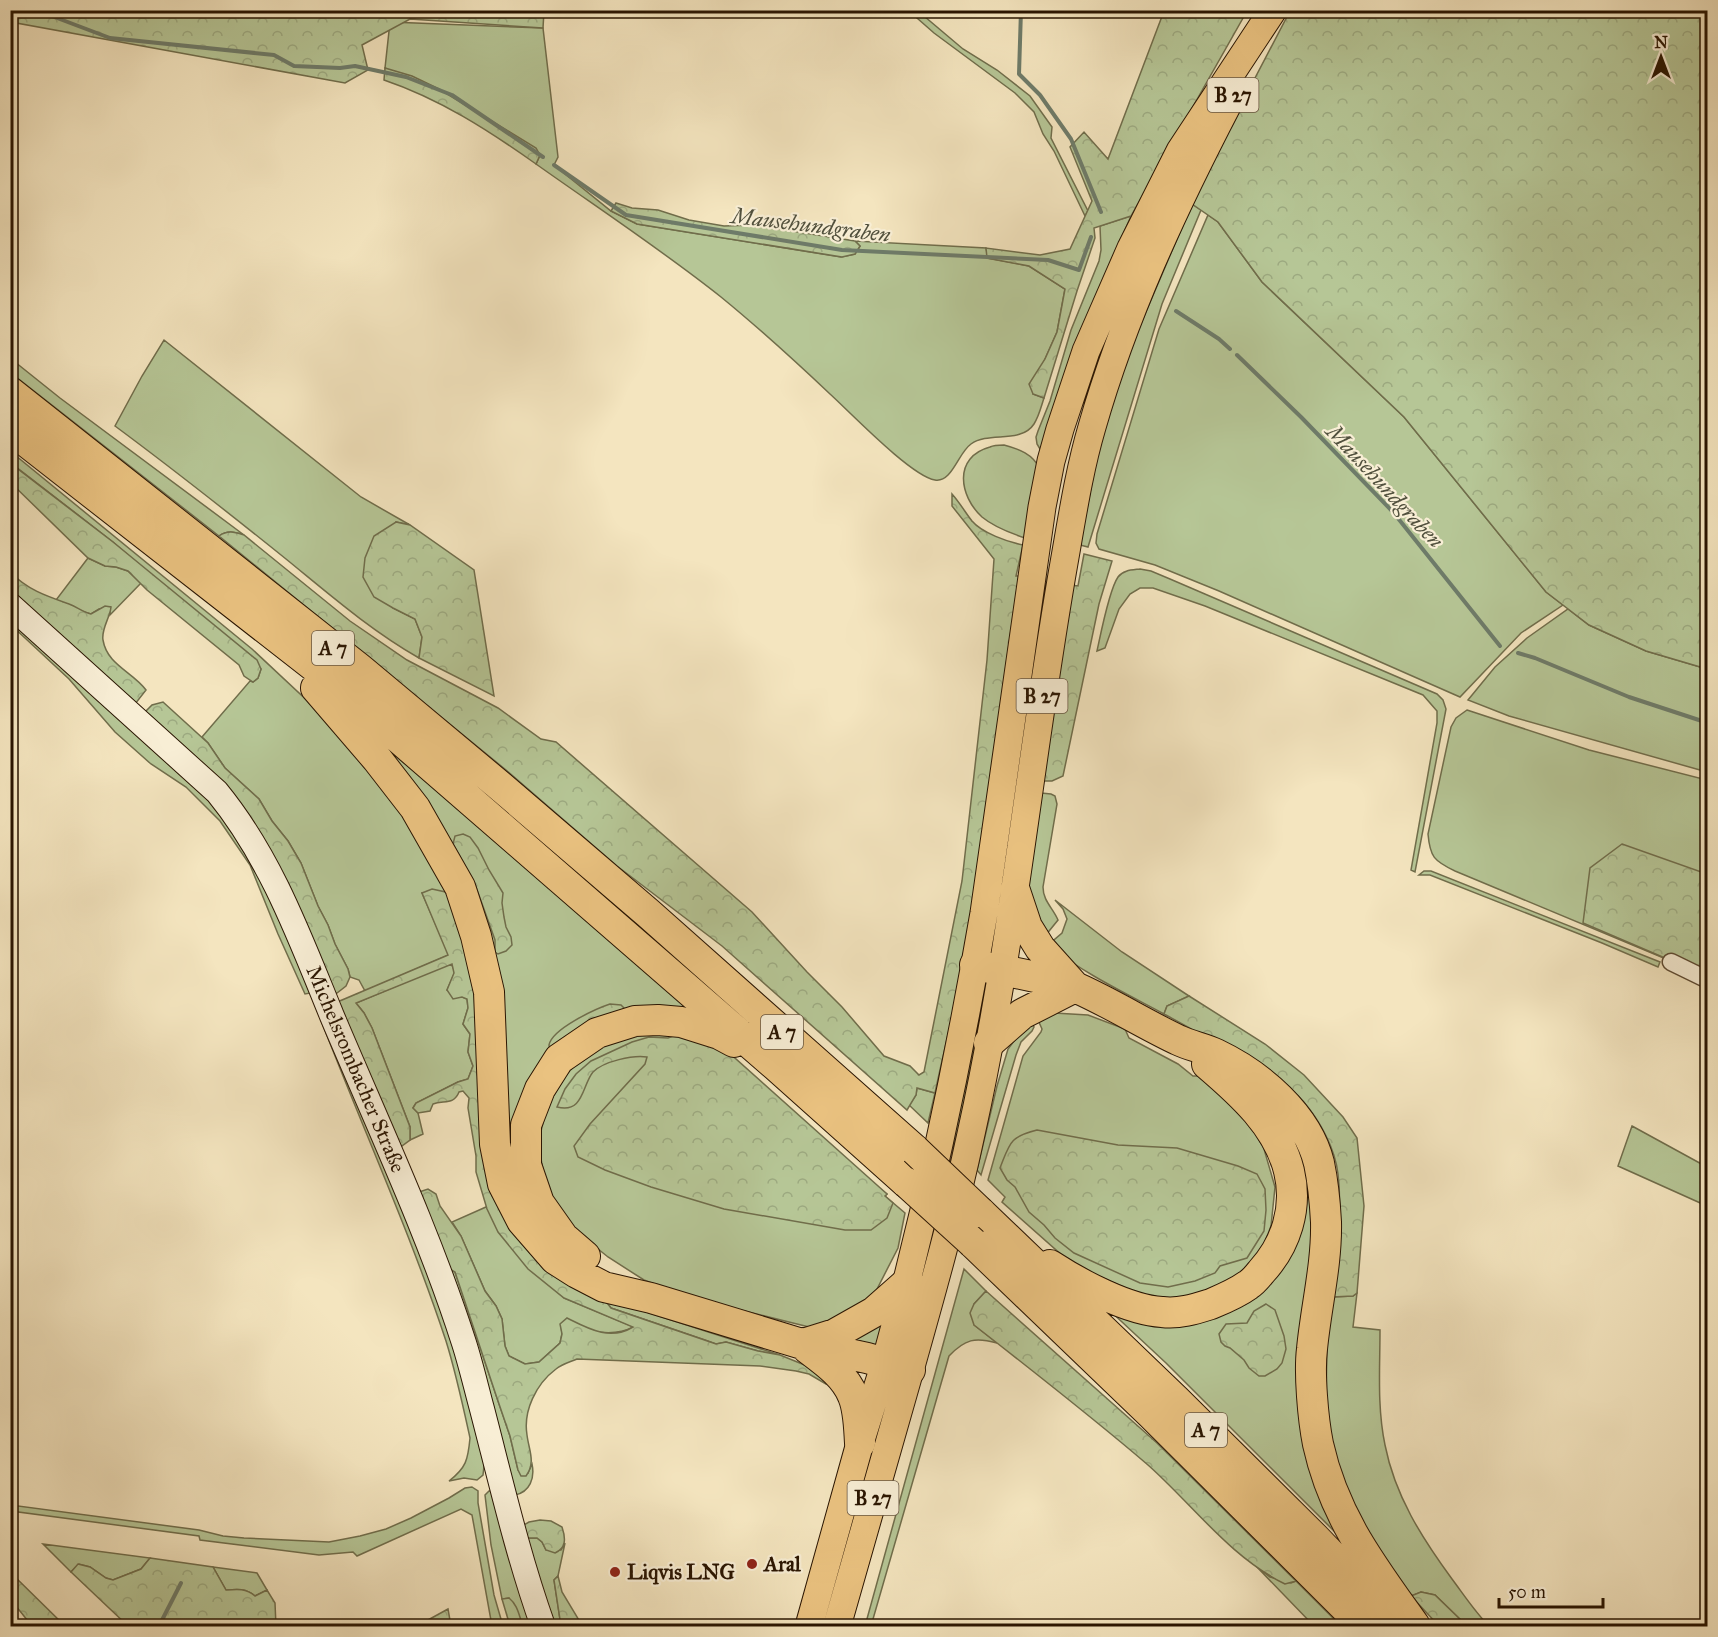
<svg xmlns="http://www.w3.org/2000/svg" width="1718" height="1637" font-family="'IM FELL Great Primer',serif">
<defs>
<pattern id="forest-crowns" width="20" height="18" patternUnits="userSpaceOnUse" patternTransform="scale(1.5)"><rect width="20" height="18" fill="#b6c696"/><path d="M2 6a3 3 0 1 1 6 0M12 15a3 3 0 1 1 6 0" fill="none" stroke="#9ca980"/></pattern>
</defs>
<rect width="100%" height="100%" fill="#f4e5bf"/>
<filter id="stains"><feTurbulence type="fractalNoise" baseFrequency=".00333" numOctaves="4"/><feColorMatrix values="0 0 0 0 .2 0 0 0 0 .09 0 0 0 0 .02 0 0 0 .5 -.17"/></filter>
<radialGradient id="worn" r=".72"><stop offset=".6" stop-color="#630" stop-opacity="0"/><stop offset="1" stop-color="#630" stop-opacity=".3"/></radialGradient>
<path fill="#b6c696" stroke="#706d4b" stroke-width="1.5" d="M 909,11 L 918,11 L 963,49 L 997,70 L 1030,96 L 1052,127 L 1051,138 L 1088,211 L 1085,216 L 1054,151 L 1043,134 L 1034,112 L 1015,93 L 934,33 Z
M 390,22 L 543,28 L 558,157 L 554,165 L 611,211 L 637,224 L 841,257 L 855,254 L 860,246 L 855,241 L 986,248 L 988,258 L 1029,266 L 1065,289 L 1057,332 L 1045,359 L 1033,394 L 1044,398 C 1041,407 1039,416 1034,424 C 1021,444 989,431 971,444 C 958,453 952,483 935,480 C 911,476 851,413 830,394 C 795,361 759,328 721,297 C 662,250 598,208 536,164 L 540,155 L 385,68 Z
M 1192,204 L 1201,210 L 1162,304 L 1088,547 L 1080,545 L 1099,446 L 1128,354 Z
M 1208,215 L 1218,222 L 1262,282 L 1404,417 L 1546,592 L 1563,605 L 1521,633 L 1460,697 L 1219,591 L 1155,565 L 1099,549 L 1096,543 L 1097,534 L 1159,329 Z
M 1131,216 L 1078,338 L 1045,446 L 1040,449 L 1037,444 L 1036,437 L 1038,431 L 1050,401 L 1071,330 L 1099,261 L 1101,250 L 1100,226 Z
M 164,340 L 361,497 L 410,525 L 396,522 L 393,608 L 415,619 L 422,637 L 419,658 C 370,630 329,594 286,559 C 230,514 173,469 115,426 L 142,376 Z
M 10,358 L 60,398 L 244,535 C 234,532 228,530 219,536 L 11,373 Z
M 1004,445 C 1019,449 1033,454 1040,469 L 1025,538 C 1010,533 994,527 982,517 C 959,496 953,457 990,447 C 994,445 999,445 1004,445 Z
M 10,451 L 252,649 L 329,721 L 388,788 L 450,893 L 422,893 L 449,955 L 365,991 L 359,980 L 350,977 L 348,969 L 335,944 L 328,925 L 318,906 L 301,863 L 288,841 L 272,821 L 259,799 L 225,768 L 208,743 L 202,737 L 250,681 L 253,682 L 258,678 L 261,669 L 113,542 L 11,463 Z
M 88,558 L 105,566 L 116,567 L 128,571 L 141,583 L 110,615 L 110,607 L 99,609 L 91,614 C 79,611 68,604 56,600 Z
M 1140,569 L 1151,571 L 1170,579 L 1437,694 L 1443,700 L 1446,709 L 1415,872 L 1411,870 L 1437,723 L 1437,711 L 1423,695 L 1205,606 L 1153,588 L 1140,588 L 1130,594 L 1119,609 L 1105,648 L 1097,651 C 1101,633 1109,590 1118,577 C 1123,570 1132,570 1140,569 Z
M 1568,609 L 1589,625 L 1646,651 L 1707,669 L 1707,772 L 1509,716 L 1468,700 L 1495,667 L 1527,638 Z
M 11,612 L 72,668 L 236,827 L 316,992 L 305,994 L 278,934 L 250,865 L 220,821 L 186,787 L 151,764 L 115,732 L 69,679 L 11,625 Z
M 1467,710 L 1589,750 L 1707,780 L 1707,976 L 1455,871 C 1434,861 1430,857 1428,834 L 1451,727 L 1456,718 Z
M 342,711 L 526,865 L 712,1026 L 677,1016 L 556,1058 L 528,1180 L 610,1284 L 512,1193 L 488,963 Z
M 1041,793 L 1051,794 L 1055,796 L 1057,804 L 1043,887 C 1043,901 1053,908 1058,920 L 1045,936 L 1026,892 Z
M 1424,871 L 1431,871 L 1660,962 L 1658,967 L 1602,943 L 1430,875 L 1419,875 Z
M 1055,900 L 1122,952 L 1189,996 L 1167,1006 L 1164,1014 C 1125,993 1083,973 1048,945 L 1062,933 L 1067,919 L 1063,909 Z
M 451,963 L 455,972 L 447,990 L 467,999 L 468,1008 L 463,1024 L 470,1034 L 468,1052 L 473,1066 L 468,1079 L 458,1082 L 416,1103 L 413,1108 L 418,1113 L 423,1134 L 410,1140 L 410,1127 L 372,1028 L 364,1013 L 356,1003 Z
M 988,989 L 957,1149 L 948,1143 L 981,998 Z
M 314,1002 L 446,1310 L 485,1457 L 483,1475 L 477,1480 L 464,1478 L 449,1481 C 466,1468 468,1460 470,1438 C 463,1406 456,1373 446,1341 C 408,1226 357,1116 314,1002 Z
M 1054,1013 L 1088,1015 L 1125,1029 L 1129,1038 L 1178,1064 L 1193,1076 L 1203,1076 L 1251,1125 L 1264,1149 L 1275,1187 L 1271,1226 L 1263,1247 L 1239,1277 L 1205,1296 L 1150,1299 L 1072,1264 L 1002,1202 L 1005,1197 L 988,1180 L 1023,1056 L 1041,1032 L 1042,1029 L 1038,1020 Z
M 1032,1022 L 1034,1027 L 1032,1031 L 1021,1042 L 1016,1055 L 981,1175 L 977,1170 L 997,1086 L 1008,1049 L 1017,1037 Z
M 641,1032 L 681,1033 L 887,1194 L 885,1196 L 905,1213 L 898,1248 L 876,1291 L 859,1311 L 809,1327 L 728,1307 L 673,1291 L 644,1280 L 608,1257 L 587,1240 L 561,1216 L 552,1199 L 544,1176 L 540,1153 L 539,1139 L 547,1107 L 565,1076 L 576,1064 L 601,1045 Z
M 917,1088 L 935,1093 L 928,1123 L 909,1105 L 916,1095 Z
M 1287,1119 L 1319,1191 L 1306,1348 L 1362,1559 L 1166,1363 L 1092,1294 L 1153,1317 L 1269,1270 Z
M 1632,1126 L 1707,1167 L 1707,1206 L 1618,1166 Z
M 486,1207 L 564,1298 L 634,1327 C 609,1339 586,1329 561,1324 L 562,1334 L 560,1343 L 539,1362 L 525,1364 L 509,1356 L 505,1346 L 502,1319 L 496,1306 L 485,1291 L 461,1236 L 452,1222 Z
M 446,1267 L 455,1272 L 497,1398 L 510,1436 L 518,1470 L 528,1473 L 532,1464 C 535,1478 530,1492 515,1495 Z
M 964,1269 L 986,1291 L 974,1304 L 974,1325 L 997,1343 C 975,1337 965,1339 949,1356 L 871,1626 L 865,1626 Z
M 1357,1293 L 1353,1327 L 1380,1330 C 1380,1368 1377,1407 1385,1445 C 1395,1496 1422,1538 1452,1579 C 1464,1595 1475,1612 1489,1626 L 1467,1626 L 1435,1595 L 1421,1592 L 1411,1596 L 1400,1582 L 1355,1512 L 1334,1453 L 1326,1404 L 1327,1344 L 1332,1297 L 1353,1296 Z
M 603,1298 L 780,1355 L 758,1351 L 726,1342 L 716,1344 L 705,1340 L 611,1308 Z
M 884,1318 L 876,1346 L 850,1338 Z
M 472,1487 L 478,1491 L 478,1503 L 494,1595 L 503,1626 L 492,1626 L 472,1515 L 461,1509 L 357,1556 L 353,1552 L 319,1555 L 200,1540 L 199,1536 L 11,1511 L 11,1505 L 199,1530 L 223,1536 L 244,1538 L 329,1542 L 360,1536 L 386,1529 L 411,1518 L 449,1498 L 465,1488 Z
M 489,1491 L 491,1491 L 532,1626 L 523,1626 L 509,1598 L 502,1599 L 491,1545 L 485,1495 Z
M 525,1538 L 537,1538 L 542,1542 L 546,1550 L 561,1550 L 565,1543 L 558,1576 L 554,1580 L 561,1626 L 553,1626 Z
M 43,1544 L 150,1558 L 141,1569 L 113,1580 L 106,1578 L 90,1567 L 79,1564 L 71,1572 Z
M 1255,1565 L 1270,1577 L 1291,1583 L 1296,1581 L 1341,1626 L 1314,1626 Z
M 213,1567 L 257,1573 L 267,1590 L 255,1596 C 246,1588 237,1589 226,1590 Z"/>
<path fill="url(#forest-crowns)" stroke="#706d4b" stroke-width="1.5" d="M 10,11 L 544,10 L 544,11 L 543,28 L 410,19 L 362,45 L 368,70 L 345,83 L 11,22 Z
M 1164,11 L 1247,11 L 1131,216 L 1094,228 L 1095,238 L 1077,291 L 1044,398 L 1033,394 L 1029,384 L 1045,359 L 1057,332 L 1065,289 L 1029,266 L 987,258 L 986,248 L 1040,255 L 1070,249 L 1092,201 L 1070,147 L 1084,132 L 1108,159 Z
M 1290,11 L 1707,11 L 1707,669 L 1646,651 L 1589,625 L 1546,592 L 1404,417 L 1262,282 L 1218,222 L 1192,204 L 1219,147 Z
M 385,68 L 412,76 L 439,89 L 536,148 L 540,155 L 536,164 C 488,130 440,99 384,80 Z
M 616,203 L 632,208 L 658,210 L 689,220 L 724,226 L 754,225 L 855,241 L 860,246 L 855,254 L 842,257 L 637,224 L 611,211 Z
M 10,463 L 113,542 L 257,660 L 261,669 L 258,678 L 253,682 L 244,676 L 239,665 L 147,590 L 128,571 L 116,567 L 105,566 L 88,558 L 11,483 Z
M 952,494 C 960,503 965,512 972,521 C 982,533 1008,542 1023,545 L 1016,576 L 1019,576 C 1000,700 986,823 966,946 C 958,996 945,1045 935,1093 L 917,1088 L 916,1095 L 907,1110 L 722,946 L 617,866 L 506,770 L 219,536 C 228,530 234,532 244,535 L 350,621 L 407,660 L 498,708 L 541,739 L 556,742 L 752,912 L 807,972 L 842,1007 L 884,1056 L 910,1066 L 919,1075 L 924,1072 L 962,881 L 987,660 L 994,559 L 952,506 Z
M 396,522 L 410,525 L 474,570 L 494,696 L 419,658 L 422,637 L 415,619 L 393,608 L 374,597 L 363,577 L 365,558 L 374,536 Z
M 1084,554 L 1112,561 L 1099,604 L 1063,776 L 1052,781 L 1043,781 L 1072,585 L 1078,586 Z
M 10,572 C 28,590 46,596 69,604 C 77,607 83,612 91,614 L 105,606 L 111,607 C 110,618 101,629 103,640 C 107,665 133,672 146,690 L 132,708 L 11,596 Z
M 163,702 L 208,743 L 225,768 L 259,799 L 272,821 L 288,841 L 301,863 L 318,906 L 328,925 L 335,944 L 348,969 L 350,977 L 346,986 L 337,993 L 331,993 L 268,855 L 141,716 L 152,705 Z
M 463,834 L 470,837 L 478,848 L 489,870 L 503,893 L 502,903 L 504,917 L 506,927 L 511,937 L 512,945 L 506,951 L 498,954 L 495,952 L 495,940 L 475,884 L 453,844 L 455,836 Z
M 1622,844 L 1707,874 L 1707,976 L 1583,923 L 1590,868 Z
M 432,889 L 450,893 L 478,990 L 484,1144 L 611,1308 L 716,1344 L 726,1342 L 758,1351 L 780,1355 L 817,1370 L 827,1379 L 826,1384 L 809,1374 L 796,1371 L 760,1366 L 577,1359 C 570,1362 562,1364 556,1369 C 536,1384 523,1411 527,1435 C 529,1451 536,1462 526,1476 L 521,1476 L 518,1470 L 510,1436 L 497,1398 L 455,1272 L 446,1267 L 416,1193 L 428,1189 L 436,1194 L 440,1206 L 461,1236 L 485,1291 L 496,1306 L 502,1319 L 505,1346 L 509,1356 L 525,1364 L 539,1362 L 560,1343 L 562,1334 L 560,1324 L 567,1318 C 589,1329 610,1341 633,1327 L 564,1298 L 528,1269 L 498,1232 L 487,1209 L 476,1172 L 476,1156 L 468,1108 L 469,1098 L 463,1091 L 459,1092 C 454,1105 444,1100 433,1104 L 430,1111 L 418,1113 L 413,1108 L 416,1103 L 458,1082 L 468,1079 L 473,1066 L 468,1052 L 470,1034 L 463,1024 L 468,1008 L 467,999 L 462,997 L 453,999 L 447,990 L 454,973 L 452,964 L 356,1003 L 364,1013 L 372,1028 L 410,1127 L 410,1140 L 395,1151 L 335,1003 L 448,955 L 422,893 Z
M 1189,996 L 1265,1044 L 1304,1075 L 1343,1117 L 1357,1138 L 1364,1206 L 1357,1293 L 1353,1296 L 1332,1297 C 1335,1258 1343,1213 1338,1174 C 1335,1148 1320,1121 1303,1101 C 1288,1086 1269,1075 1251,1064 C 1223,1047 1194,1030 1164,1014 L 1167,1006 Z
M 610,1004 L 621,1005 L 625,1009 L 551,1055 C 550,1051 549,1049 549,1045 C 552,1029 595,1009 610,1004 Z
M 681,1033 L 727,1051 L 887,1194 L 885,1196 L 893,1203 L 887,1218 L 871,1230 L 845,1230 L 724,1209 L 651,1187 L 605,1170 L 578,1157 L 574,1146 L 590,1124 L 645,1064 L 647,1057 C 633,1055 604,1061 593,1072 C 582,1085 584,1114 557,1107 L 565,1089 L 576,1074 L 591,1061 L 632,1042 L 649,1037 L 668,1038 Z
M 1037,1130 L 1118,1145 L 1177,1148 L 1238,1166 L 1257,1174 L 1265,1189 L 1266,1210 L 1264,1231 L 1247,1258 L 1220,1266 L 1215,1273 L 1195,1281 L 1168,1287 L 1140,1283 L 1074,1253 L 1055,1238 L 1044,1225 L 1029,1212 L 1015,1187 L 1007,1180 L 1000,1168 C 1010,1143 1009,1137 1037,1130 Z
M 986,1291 L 1157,1443 L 1296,1581 L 1285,1584 C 1230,1557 1193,1505 1148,1465 C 1092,1417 1033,1371 974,1325 L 970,1313 L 974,1304 Z
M 1266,1304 L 1275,1310 L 1284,1336 L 1286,1349 L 1282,1363 L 1277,1369 L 1265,1376 L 1259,1376 L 1249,1368 L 1244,1360 L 1230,1348 L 1225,1346 L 1221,1342 L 1219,1334 L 1226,1324 L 1247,1323 L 1254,1311 Z
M 540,1520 L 551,1521 L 562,1527 C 566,1539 566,1548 555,1553 L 546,1550 L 542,1542 L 537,1538 L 525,1538 L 522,1526 L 529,1522 Z
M 150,1558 L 213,1567 L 226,1590 C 237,1589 246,1588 255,1596 L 267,1590 L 275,1603 L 276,1626 L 128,1626 L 71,1572 L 78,1564 L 90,1567 L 106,1578 L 113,1580 L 141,1569 Z
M 10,1572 L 65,1626 L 32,1626 L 11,1600 Z
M 558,1576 L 562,1592 L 580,1622 L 590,1626 L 561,1626 L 554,1580 Z
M 1421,1592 L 1435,1595 L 1467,1626 L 1439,1626 L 1411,1596 Z
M 509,1598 C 518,1605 519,1616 523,1626 L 510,1626 L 502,1599 Z
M 448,1609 L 451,1626 L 417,1626 Z"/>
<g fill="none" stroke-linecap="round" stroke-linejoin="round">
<path stroke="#6e7b69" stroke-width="4" d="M 36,10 L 110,38 L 274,55 L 294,66 L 340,68 L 355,66 L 406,77 L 452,95 L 543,157
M 1021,10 L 1019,74 L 1040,95 L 1071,139 L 1101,212
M 554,165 L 626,215 L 842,250 L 1048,260 L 1079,270 L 1091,237
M 1176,311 L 1219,339 L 1230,349
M 1237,355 L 1301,417 L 1393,512 L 1500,646
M 1518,653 L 1535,658 L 1629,697 L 1708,723
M 159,1626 L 181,1583"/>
<defs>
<path id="minor" d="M 1671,962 L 1708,980"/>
<path id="secondary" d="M 10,605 L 217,792 C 271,858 300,938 332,1016 C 378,1125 428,1231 464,1343 C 471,1365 476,1387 482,1409 C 501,1482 518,1556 543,1626"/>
<path id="primary" d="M 885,1363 C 926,1215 958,1064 984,913 L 1042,507 L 1051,461 L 1060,429 L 1086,351 L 1131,248 L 1180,151 L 1273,10
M 910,1370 C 932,1292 954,1214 971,1134 C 989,1053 1003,971 1015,888 C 1031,780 1045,671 1064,563 C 1072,518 1079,471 1092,427 C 1124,315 1173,210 1227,106"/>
<path id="trunk" d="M 809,1626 L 860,1443 L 885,1363
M 837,1626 L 910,1370"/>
<path id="motorway" d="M 10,392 L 360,669 L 500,786 L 648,913 L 915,1150
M 10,429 L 334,682 L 776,1066 L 907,1183
M 316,688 L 377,759 L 415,808 L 460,887 L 476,936 L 489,992 L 495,1144 L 503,1184 L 522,1221 L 555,1259 L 577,1273 L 604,1287 L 651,1298 L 802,1344 L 867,1358 L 910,1370
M 1015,891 L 1027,927 L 1040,948 L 1075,987
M 975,965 C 1000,970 1026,974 1051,981 C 1059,983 1069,984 1077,988 C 1111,1003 1144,1024 1178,1040 C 1190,1046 1204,1048 1216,1054 C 1260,1075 1307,1115 1319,1163 C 1323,1182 1325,1203 1326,1222 C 1327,1264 1316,1307 1312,1349 C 1309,1373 1313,1419 1318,1444 C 1334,1517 1373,1567 1415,1626
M 989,1043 L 1022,1014 L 1075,987
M 980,1212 L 1176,1400 L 1314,1537 L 1384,1610
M 973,1243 L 1151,1414 L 1364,1626
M 585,1256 L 563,1237 L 539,1203 L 526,1165 L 526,1125 L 540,1089 L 559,1059 L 597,1033 L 635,1021 L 658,1020 L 681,1022 L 719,1034 L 734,1042
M 1050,1265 C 1079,1284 1128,1310 1162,1312 C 1180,1314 1195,1309 1211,1304 C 1223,1299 1237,1293 1248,1285 C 1253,1282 1257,1277 1261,1272 C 1286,1245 1298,1208 1289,1171 C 1278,1126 1241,1093 1207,1064
M 803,1344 L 835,1334 L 874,1312 L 908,1282
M 807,1348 C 824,1361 845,1375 853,1396 C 859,1410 859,1428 860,1443"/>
</defs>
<use href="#minor" stroke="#5c4830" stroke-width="19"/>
<use href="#secondary" stroke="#291400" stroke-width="26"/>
<use href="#primary" stroke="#291400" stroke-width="29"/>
<use href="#trunk" stroke="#291400" stroke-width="29"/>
<use href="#motorway" stroke="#291400" stroke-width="32"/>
<use href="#minor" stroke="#f8eed5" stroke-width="16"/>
<use href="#secondary" stroke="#f8eed5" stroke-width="24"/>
<use href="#primary" stroke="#eac280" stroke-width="27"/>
<use href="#trunk" stroke="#eac280" stroke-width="27"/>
<use href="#motorway" stroke="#eac280" stroke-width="30"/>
<defs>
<path id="motorway-bridge" d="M 915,1150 L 980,1212
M 907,1183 L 973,1243"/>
</defs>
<use href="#motorway-bridge" stroke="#291400" stroke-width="32" stroke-linecap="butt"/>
<use href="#motorway-bridge" stroke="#eac280" stroke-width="30"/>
</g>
<g fill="#8f2418" stroke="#f8eed5" stroke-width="2">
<circle cx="752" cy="1564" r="6"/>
<circle cx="615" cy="1572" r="6"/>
</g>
<g text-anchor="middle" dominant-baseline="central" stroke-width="4.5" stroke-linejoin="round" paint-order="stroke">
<g fill="#f8eed5" stroke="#675540" stroke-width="1.5">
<rect x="1207.5" y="78" width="51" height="34" rx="4.5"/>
<rect x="312" y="631" width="42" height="34" rx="4.5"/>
<rect x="1016.5" y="679" width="51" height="34" rx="4.5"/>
<rect x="761" y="1015" width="42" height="34" rx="4.5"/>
<rect x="1185" y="1413" width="42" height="34" rx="4.5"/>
<rect x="847.5" y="1481" width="51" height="34" rx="4.5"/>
</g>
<g font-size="20" font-weight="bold" fill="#291400">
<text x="1233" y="95">B 27</text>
<text x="333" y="648">A 7</text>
<text x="1042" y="696">B 27</text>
<text x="782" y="1032">A 7</text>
<text x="1206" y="1430">A 7</text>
<text x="873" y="1498">B 27</text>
</g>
<g font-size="21" fill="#291400" stroke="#f8eed5">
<text transform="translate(356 1069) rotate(67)">Michelsrombacher Straße</text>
</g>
<g font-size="21" font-weight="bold" fill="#291400" stroke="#f8eed5" text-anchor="start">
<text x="764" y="1564">Aral</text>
<text x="627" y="1572">Liqvis LNG</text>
</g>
<g font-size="22" font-style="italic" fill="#51503d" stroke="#f8eed5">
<text transform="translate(811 225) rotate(7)">Mausehundgraben</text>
<text transform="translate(1385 486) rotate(47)">Mausehundgraben</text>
</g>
</g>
<rect width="1718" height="1637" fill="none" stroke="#f4e5bf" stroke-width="36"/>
<rect x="12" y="12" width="1694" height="1613" fill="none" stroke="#291400" stroke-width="3"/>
<rect x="18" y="18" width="1682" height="1601" fill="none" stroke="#291400" stroke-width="1.5"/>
<g transform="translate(1661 57)" stroke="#f8eed5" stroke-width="4.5" paint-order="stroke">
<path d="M0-4.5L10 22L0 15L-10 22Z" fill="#291400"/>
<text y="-9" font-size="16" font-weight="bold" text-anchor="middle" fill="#291400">N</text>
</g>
<path d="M1499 1598v9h104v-9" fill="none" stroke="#291400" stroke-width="3"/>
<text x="1508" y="1598" font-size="18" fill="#291400" stroke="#f8eed5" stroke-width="4.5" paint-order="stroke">50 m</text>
<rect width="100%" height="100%" filter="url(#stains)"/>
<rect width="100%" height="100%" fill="url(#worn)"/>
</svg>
